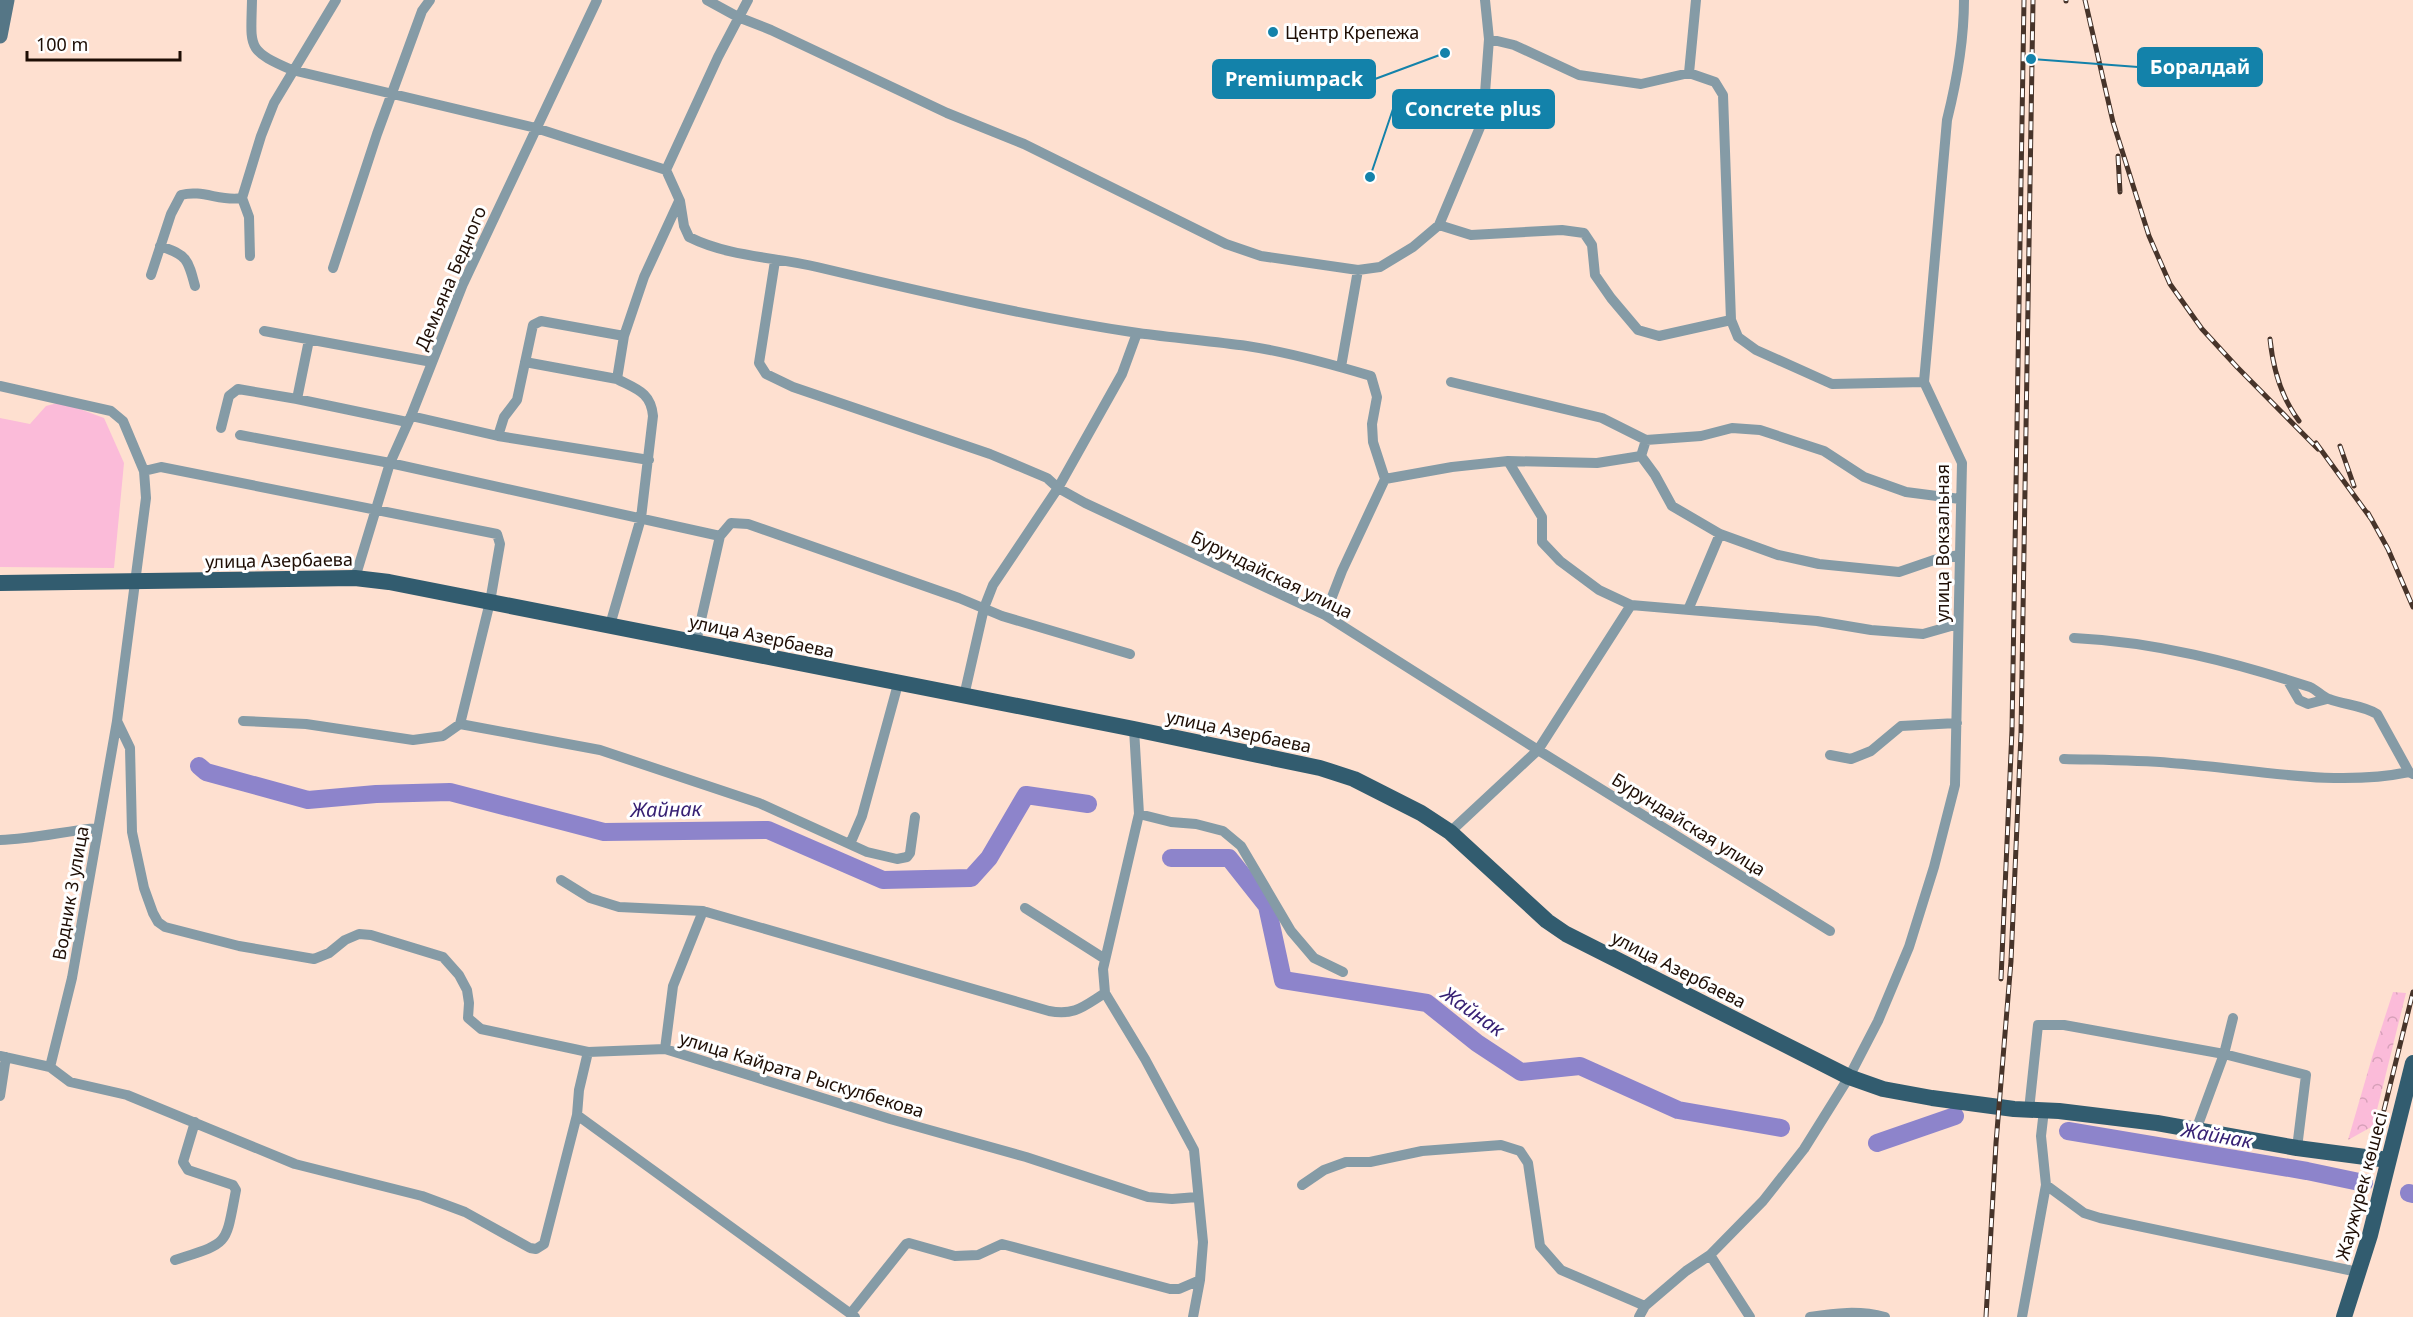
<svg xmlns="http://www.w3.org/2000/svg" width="2413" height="1317" font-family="'Noto Sans',sans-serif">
<defs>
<pattern id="forest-crowns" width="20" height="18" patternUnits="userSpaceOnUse" patternTransform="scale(1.5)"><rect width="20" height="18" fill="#fbbbd9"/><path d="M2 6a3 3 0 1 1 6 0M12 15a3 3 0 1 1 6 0" fill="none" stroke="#d7a0b9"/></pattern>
</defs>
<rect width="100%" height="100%" fill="#fee0d0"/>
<path fill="url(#forest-crowns)" d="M 2393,992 L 2406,993 L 2373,1126 L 2348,1140 L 2373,1054 Z"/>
<path fill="#fbbbd9" d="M 61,402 L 104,418 L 124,463 L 114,568 L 0,567 L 0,418 L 30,424 L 46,406 Z"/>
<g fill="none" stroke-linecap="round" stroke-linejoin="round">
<path stroke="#8d84cb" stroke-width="18" d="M 199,766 L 206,772 L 308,800 L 376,794 L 450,792 L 604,832 L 768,830 L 883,880 L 971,878 L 989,858 L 1026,795 L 1088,804
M 1171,858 L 1229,858 L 1267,906 L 1283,980 L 1427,1003 L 1477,1043 L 1521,1072 L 1580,1066 L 1678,1110 L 1781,1128
M 2068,1131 L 2307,1171 L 2364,1183
M 1877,1143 L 1955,1116
M 2409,1193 L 2413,1194"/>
<path stroke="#859ba6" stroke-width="10" d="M 252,0 C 251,48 246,50 292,70 L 536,128 L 666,170 L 680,201 L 684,226 L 689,237 C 729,257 775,257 817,267 C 923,292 1030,317 1138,333 C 1174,338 1211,341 1247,346 C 1288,352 1331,364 1371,376 L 1377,397 L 1372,424 L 1373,442 L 1385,479 L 1342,571 L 1325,615
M 707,0 L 738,17 L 771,30 L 947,113 L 1024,144 L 1226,244 L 1261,256 L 1358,270 L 1380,267 L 1413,247 L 1439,225 L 1483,120 L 1489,39 L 1485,0
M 1696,0 L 1689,73 L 1715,82 L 1723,95 L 1731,320 L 1738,337 L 1756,350 L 1832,384 L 1924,382
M 1489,39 L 1514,45 L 1579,75 L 1641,84 L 1689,73
M 666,170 L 718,57 L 748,0
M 242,198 L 249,217 L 250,256
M 1439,225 L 1471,235 L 1562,230 L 1584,233 L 1592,245 L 1595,275 L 1611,298 L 1638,330 L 1659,336 L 1731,320
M 160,246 C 187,255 188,259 195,286
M 775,261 L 759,363 L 766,374 L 793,387 L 990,454 L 1047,478 L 1058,488 L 1085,503 L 1325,615 L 1538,750 L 1830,931
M 333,268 L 377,134 L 422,11 L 430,0
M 151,275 L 171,214 L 181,195 C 202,189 221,202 242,198 L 261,136 L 274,103 L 336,0
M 264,331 L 432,362
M 525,362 L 617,379
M 1341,367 L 1358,270
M 1451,382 L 1602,418 L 1646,440
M 0,386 L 111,411 L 123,421 L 144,471 L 146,498 L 117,721 L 72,978 L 50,1067 L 70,1082 L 127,1095 L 295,1164 L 422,1196 L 465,1212 L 530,1248 L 536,1249 L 544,1244 L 577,1115
M 297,399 L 309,340
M 411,416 L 498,436 L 649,460
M 221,428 L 229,396 L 238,389 L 297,399 L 407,422
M 240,435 L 390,463 L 720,536
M 498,436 L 504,417 L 517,400 L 533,325 L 541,321 L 624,336
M 1508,461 L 1542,517 L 1542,542 L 1560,561 L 1599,590 L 1631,605 L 1817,621 L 1871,630 L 1923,634 L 1958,624
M 144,471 L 161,467 L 497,534 L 500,544 L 490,602 L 460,724
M 1385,479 L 1452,467 L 1508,461 L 1597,463 L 1641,456
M 1959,555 L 1934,560 L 1899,572 L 1819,564 L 1778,555 L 1720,534 L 1672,506 L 1655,475 L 1641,456 L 1646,440 L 1701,436 L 1732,428 L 1760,430 L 1824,451 L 1864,477 L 1906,492 L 1960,499
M 355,578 L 390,463 L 411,416 L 463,284 L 597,0
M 1688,610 L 1720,534
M 610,625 L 641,518 L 653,416 C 651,392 636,389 617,379 L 624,336 L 644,277 L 679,201
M 2074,638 C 2156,642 2233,662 2310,687 C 2317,690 2322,697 2329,699 C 2345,705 2362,705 2377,714 L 2409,772
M 696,642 L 720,536 L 731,523 L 748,524 L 959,598 L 1002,616 L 1130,654
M 2288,681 L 2299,700 L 2308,704 L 2327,699
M 964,696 L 984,608 L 993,585 L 1058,488 L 1122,374 L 1137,333
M 117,721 L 130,748 L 132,832 L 144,888 L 153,913 L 158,922 L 165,927 L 239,946 L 314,959 L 329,953 L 345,940 L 359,934 L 371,935 L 443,957 L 459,975 L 467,990 L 469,1003 L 468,1018 L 481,1029 L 588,1052 L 665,1049 L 890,1119 L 1026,1157 L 1148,1197 L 1172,1199 L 1197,1197
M 243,721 L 306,724 L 413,740 L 443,736 L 460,724 L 600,750 L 759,803 L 867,852 L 897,859 L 907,857 L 910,853 L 915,817
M 1134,729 L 1139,814 L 1103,969 L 1105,993 L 1145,1059 L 1194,1150 L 1203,1242 L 1200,1280 L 1193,1317
M 1830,755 L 1851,759 L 1871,751 L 1901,726 L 1957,723
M 2064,759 C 2100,760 2135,760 2171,763 C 2248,768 2332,788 2409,772 L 2413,774
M 1139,814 L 1171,822 L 1196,824 L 1223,831 L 1241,846 L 1291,931 L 1314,958 L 1343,972
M 1450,832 L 1538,750 L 1631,605
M 0,840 C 35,839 64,831 98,828
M 850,844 L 862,816 L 898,684
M 561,880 L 590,898 L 619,907 L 703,911 L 1049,1011 C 1075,1016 1084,1006 1105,993
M 1025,908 L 1105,959
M 665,1049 L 673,986 L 703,911
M 588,1052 L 579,1090 L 577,1115 L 855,1317
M 0,1056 L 50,1067
M 0,1096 L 6,1057
M 2029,1110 L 2038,1025 L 2064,1025 L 2224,1054 L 2306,1075 L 2297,1148
M 2196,1130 L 2224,1054 L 2233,1018
M 1302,1185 L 1324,1170 L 1346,1162 L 1370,1162 L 1422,1151 L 1501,1145 L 1520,1151 L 1528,1163 L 1540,1246 L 1561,1270 L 1645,1306
M 2046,1185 L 2084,1213 L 2100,1218 L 2358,1272
M 1710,1255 L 1750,1317
M 175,1260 C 230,1242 225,1247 236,1190 L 233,1185 L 188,1170 L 183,1162 L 195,1122
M 851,1313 L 906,1244 L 909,1243 L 955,1256 L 978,1255 L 1002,1244 L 1170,1289 L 1179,1289 L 1200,1280
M 1639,1317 L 1645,1306 L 1686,1271 L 1710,1255 L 1763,1201 L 1804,1149 L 1849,1077 L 1878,1021 L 1909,947 L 1934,867 L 1955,785 L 1962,463 L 1924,382 L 1947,120 C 1957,80 1964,41 1964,0
M 1810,1317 C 1835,1313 1859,1310 1885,1317
M 2022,1317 L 2046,1185 L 2041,1136 L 2044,1110"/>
<path stroke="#557686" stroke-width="15" d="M 0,36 L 7,0"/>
<path stroke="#325c6f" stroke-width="16" d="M 0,583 L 355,578 L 389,582 L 1134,729 L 1320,768 L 1354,779 L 1421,813 L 1450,832 L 1547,921 L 1566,934 L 1849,1077 L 1883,1089 L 1932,1098 L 2014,1109 L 2059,1111 L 2157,1123 L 2297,1148 L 2388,1160
M 2344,1317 L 2370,1235 L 2413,1063"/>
<defs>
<path id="rail" d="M 2085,0 L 2113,122 L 2149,236 L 2170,284 L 2202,329 L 2237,367 L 2318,449
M 2066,1 L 2066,0
M 2118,156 L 2120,192
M 2270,339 C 2273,369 2281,397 2299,421
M 2316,443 L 2372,520
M 2340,446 L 2354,486
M 2368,513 L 2388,549 L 2413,607
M 2001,979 L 2012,730 L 2024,0
M 2384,1110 L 2413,992
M 1986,1317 L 1996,1143 L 2011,961 L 2021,734 L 2033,0"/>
</defs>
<use href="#rail" stroke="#47342a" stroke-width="5"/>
<use href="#rail" stroke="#fff" stroke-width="3" stroke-dasharray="9" stroke-linecap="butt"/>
</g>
<circle fill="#1382aa" stroke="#fff" stroke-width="2" cx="1273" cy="32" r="6"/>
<g text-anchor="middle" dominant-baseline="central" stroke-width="6" stroke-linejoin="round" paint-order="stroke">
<g font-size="18" fill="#1e0e05" stroke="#fff" text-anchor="start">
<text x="1285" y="32">Центр Крепежа</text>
</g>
<g font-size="18" fill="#1e0e05" stroke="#fff">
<text transform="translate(450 278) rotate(-67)">Демьяна Бедного</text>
<text transform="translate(1942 543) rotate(-90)">улица Вокзальная</text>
<text transform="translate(279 560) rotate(-1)">улица Азербаева</text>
<text transform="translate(1272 574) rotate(26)">Бурундайская улица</text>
<text transform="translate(762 636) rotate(12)">улица Азербаева</text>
<text transform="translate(1239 731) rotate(12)">улица Азербаева</text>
<text transform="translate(1689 824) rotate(32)">Бурундайская улица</text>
<text transform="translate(70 893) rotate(-80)">Водник 3 улица</text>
<text transform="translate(1679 969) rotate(27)">улица Азербаева</text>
<text transform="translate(802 1074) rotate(17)">улица Кайрата Рыскулбекова</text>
<text transform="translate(2361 1186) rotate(-75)">Жаужүрек көшесі</text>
</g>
<g font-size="20" font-style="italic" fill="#372174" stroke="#fff">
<text transform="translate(666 809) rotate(-1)">Жайнак</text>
<text transform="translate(1473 1011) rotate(35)">Жайнак</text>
<text transform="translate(2217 1135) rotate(10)">Жайнак</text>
</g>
</g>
<path fill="none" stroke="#1382aa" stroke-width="2" d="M2031 59L2138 67M1445 53L1375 79M1370 177L1393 109"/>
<g fill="#1382aa" stroke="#fff" stroke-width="2">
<circle cx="2031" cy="59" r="6"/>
<circle cx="1445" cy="53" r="6"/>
<circle cx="1370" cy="177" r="6"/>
</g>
<g fill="#1382aa" stroke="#1382aa" stroke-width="2">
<rect x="2138" y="48" width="124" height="38" rx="6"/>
<rect x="1213" y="60" width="162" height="38" rx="6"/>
<rect x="1393" y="90" width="161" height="38" rx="6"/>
</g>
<g font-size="20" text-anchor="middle" font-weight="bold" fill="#fff">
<text x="2200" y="74">Боралдай</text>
<text x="1294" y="86">Premiumpack</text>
<text x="1473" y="116">Concrete plus</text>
</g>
<path d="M27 51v9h153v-9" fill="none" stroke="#1e0e05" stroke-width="3"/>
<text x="36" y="51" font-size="18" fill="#1e0e05" stroke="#ffffff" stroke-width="4.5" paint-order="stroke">100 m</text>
</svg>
